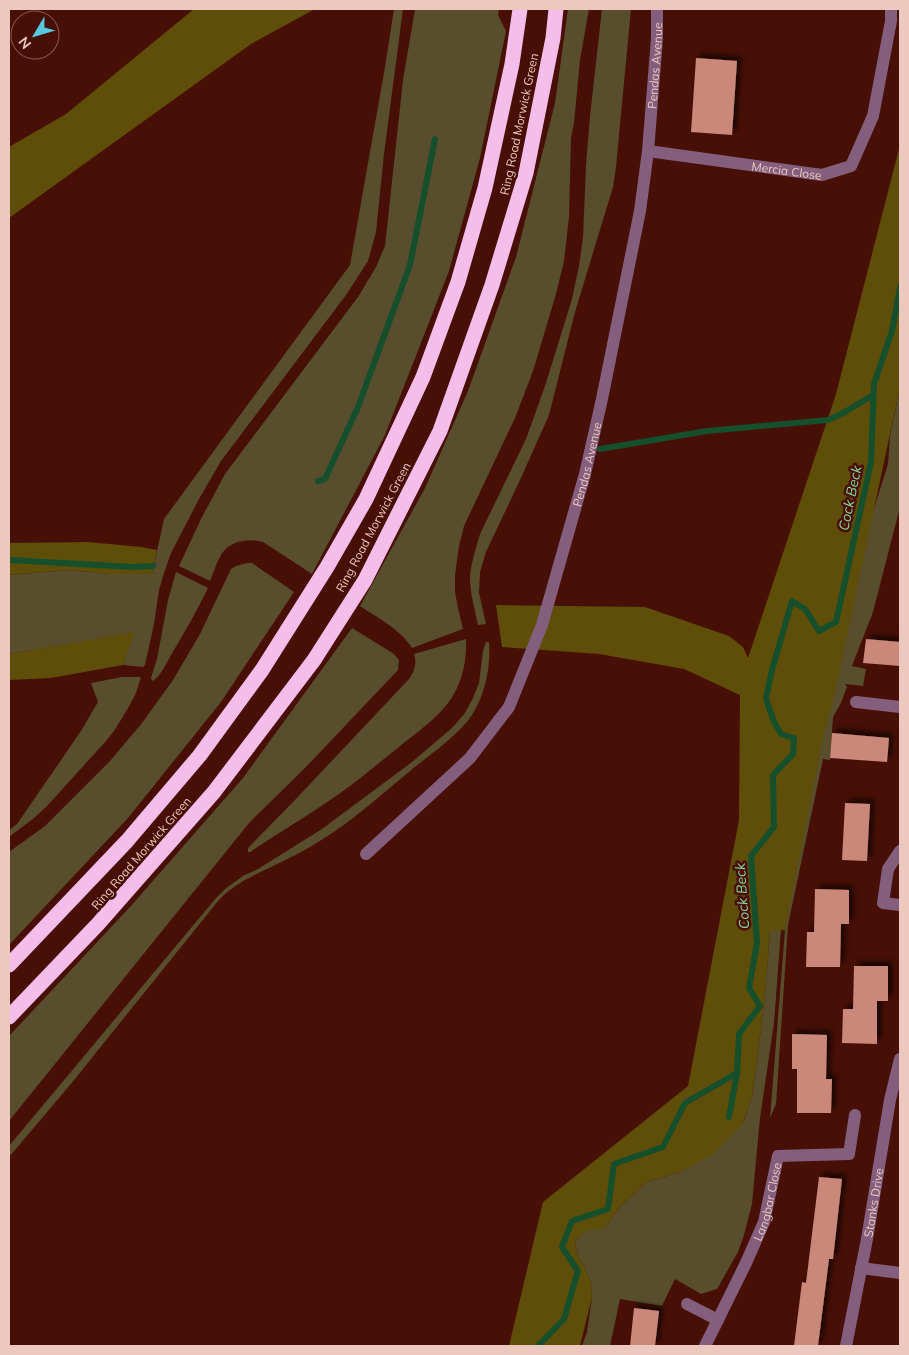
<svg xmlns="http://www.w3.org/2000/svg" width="909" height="1355" font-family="Mulish,sans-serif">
<defs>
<filter id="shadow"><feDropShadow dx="4.5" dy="-4.5" stdDeviation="2.5" flood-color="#0009"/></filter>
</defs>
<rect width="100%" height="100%" fill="#470f05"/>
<path fill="#584e2d" d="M 394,9 L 403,9 L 384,154 L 376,232 L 368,261 L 346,295 L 221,461 L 199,499 L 171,553 L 164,573 L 159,590 L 154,624 L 145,665 L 143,667 L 123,665 L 134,633 L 9,654 L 9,575 L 69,570 L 110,574 L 152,574 L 164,519 L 350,265 L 385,67 Z
M 415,9 L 499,9 L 498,15 L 506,31 L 480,158 L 449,271 L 385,435 L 312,574 L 263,542 C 250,538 232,540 223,552 C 217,560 214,572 210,581 L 179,566 L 201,519 L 225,474 L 358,297 L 376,267 L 385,246 L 403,80 Z
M 568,9 L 589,9 L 580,60 L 574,123 L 571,138 L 569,217 L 564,261 L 556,294 L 533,371 L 515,418 L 464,526 L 459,546 L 455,575 L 455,592 L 458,608 L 463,629 L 412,648 C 400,629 378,618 360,606 L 425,488 L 468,391 L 516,257 L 555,103 Z
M 602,9 L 631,9 L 616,167 L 613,187 L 575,312 L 549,415 L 520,480 L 486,552 L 480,572 L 479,593 L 486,624 L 478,625 C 475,610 470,593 470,577 C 471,563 476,548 480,534 L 526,439 L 545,386 L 572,299 L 579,266 L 583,238 L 586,165 L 590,116 Z
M 900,387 L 900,507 L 873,612 L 852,666 L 866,669 L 863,686 L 845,684 L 847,687 L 841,703 L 833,717 L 830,760 L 823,759 L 788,925 L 776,1104 L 770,1118 L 785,930 L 781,930 L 774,1023 L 760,1118 L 752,1204 L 744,1235 L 738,1252 L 717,1289 L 701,1294 L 675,1279 L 662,1306 L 620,1299 L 610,1346 L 582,1346 L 587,1332 L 592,1297 L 591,1282 L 585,1267 L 578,1257 L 575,1241 L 587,1229 L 604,1229 L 621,1205 L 647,1182 L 680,1172 L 743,1123 L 752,1097 L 756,1069 L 765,994 L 770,931 L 871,518 L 888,464 L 890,436 Z
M 247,563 L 252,563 L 294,592 L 221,702 L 128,818 L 9,945 L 9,852 L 45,826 L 110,761 L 142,723 L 173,680 L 200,634 L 231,569 L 236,566 Z
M 176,572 L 208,588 C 197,611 184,633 171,655 C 166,664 161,675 153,681 L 152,680 L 151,678 L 157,659 L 168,600 Z
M 352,628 L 394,654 L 399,660 L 398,670 L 306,767 L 249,823 L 9,1121 L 9,1036 L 130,907 L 243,778 Z
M 466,639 C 467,661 462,685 448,703 C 435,720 416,733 400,746 C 386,757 372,769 358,780 C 324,806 286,828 250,852 L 248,852 L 248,848 L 294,801 L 409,679 C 415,671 417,663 414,654 Z
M 486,642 L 489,642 C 491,666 485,695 472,715 C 458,736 429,755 410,771 C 382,794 356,818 326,837 C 308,849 288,859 269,868 C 250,877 233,885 218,901 L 70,1085 L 9,1157 L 9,1146 L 216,898 L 225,889 L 243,876 L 258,869 L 322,829 L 412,762 L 452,728 L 465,713 L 473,698 L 479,683 L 483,651 Z
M 122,677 L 141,677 L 136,693 L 127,710 L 114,731 L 106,741 L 47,806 L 34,818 L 9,837 L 9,830 L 17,824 L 81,731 L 98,702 L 91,683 Z"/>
<path fill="#5f4e09" d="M 194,9 L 315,9 L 251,44 L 9,218 L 9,147 L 66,114 Z
M 900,145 L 900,387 L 834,697 L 824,734 L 785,930 L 770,931 L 765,994 L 756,1069 L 752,1097 L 743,1123 L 712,1155 L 680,1172 L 647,1182 L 621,1205 L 604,1229 L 587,1230 L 575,1241 L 578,1257 L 585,1267 L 591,1282 L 592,1297 L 580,1346 L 509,1346 L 543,1202 L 688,1086 L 739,820 L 740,695 L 684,669 L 599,654 L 502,647 L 496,605 L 645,607 L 729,636 L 743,647 L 748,658 L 836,394 Z
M 88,542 L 141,547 L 157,550 L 152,574 L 110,574 L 69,570 L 9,575 L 9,543 Z
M 135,632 L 123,665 L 51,678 L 9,680 L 9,654 Z"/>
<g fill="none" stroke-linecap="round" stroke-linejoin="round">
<path stroke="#154f2c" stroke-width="6" d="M 600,449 L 707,431 L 828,420 L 845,412 L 873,395
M 318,481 L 325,479 L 358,407 L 410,265 L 435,139
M 9,560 L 133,567 L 153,566
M 729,1117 L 737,1073
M 538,1346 L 564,1319 L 578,1271 L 562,1247 L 572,1221 L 608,1209 L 614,1164 L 663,1147 L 685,1103 L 737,1073 L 739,1034 L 760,1006 L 749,988 L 757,943 L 751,856 L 774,827 L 773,775 L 793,754 L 794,738 L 781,734 L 774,722 L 766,699 L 772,670 L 792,601 L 805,609 L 819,631 L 836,622 L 871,462 L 874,384 L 892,331 L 900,287"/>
</g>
<path fill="#c98879" filter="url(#shadow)" d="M 696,58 L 737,61 L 732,135 L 691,132 Z
M 866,639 L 900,642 L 900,666 L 863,663 Z
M 832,733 L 889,738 L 887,762 L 830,758 Z
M 845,803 L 870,804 L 867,861 L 842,860 Z
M 815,889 L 849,890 L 849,924 L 841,924 L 840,967 L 806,967 L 807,932 L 814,932 Z
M 854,966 L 888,966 L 888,1001 L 877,1001 L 877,1044 L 842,1043 L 843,1009 L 853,1009 Z
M 792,1034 L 827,1035 L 826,1079 L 832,1079 L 831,1113 L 797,1113 L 797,1069 L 792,1069 Z
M 819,1177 L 842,1179 L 833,1259 L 829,1259 L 818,1346 L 794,1346 L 802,1282 L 806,1283 Z
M 634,1308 L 659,1311 L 655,1346 L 630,1346 Z"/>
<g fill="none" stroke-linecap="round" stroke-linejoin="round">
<g stroke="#845f7d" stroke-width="12">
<path id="s1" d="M 648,151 L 822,175 L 851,166 L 873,116 L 891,21 L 891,9"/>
<path d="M 856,702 L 900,707"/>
<path d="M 900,851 L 888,869 L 883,903 L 900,905"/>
<path id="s2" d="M 366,854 L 470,758 L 509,707 L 542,625 L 585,474 L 602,399 L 640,211 L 648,151 L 657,38 L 657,9"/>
<path d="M 861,1268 L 900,1273"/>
<path d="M 687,1304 L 718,1320"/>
<path id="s3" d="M 705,1346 L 746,1263 L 764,1222 L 778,1156 L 849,1154 L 855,1115"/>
<path id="s4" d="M 846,1346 L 867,1239 L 890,1100 L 900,1059"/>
</g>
<path stroke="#f5bdea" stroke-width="15" d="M 9,965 L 127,841 L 200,755 L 262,670 L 327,567 L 366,499 L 423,377 L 458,282 L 485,188 L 512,64 L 520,9
M 9,1017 L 98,924 L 214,792 L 314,660 L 365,580 L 440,431 L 492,285 L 526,173 L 553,38 L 556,9"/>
</g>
<g text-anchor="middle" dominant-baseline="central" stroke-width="5" stroke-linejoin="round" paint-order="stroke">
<g font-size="12" fill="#edc8bf" stroke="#470f05">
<text stroke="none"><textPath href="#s2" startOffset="866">Pendas Avenue</textPath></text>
<text transform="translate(519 124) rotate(-78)">Ring Road Morwick Green</text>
<text stroke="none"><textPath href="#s1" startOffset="140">Mercia Close</textPath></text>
<text stroke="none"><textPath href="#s2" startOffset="461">Pendas Avenue</textPath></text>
<text transform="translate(373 527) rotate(-62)">Ring Road Morwick Green</text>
<text transform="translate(141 853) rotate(-49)">Ring Road Morwick Green</text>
<text stroke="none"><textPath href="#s3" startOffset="158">Langbar Close</textPath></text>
<text stroke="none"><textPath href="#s4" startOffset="146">Stanks Drive</textPath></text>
</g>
<g font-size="14" font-style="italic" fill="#88daa1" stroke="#470f05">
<text transform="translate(850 498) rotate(-78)">Cock Beck</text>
<text transform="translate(742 896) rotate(-94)">Cock Beck</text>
</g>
</g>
<rect width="909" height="1355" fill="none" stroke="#edc8bf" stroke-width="20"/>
<g transform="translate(35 35) rotate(232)"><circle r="24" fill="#470f05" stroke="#89594f"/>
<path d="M0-4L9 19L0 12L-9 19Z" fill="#56c9e0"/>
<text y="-8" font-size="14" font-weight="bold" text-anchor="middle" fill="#edc8bf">N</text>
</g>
</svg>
